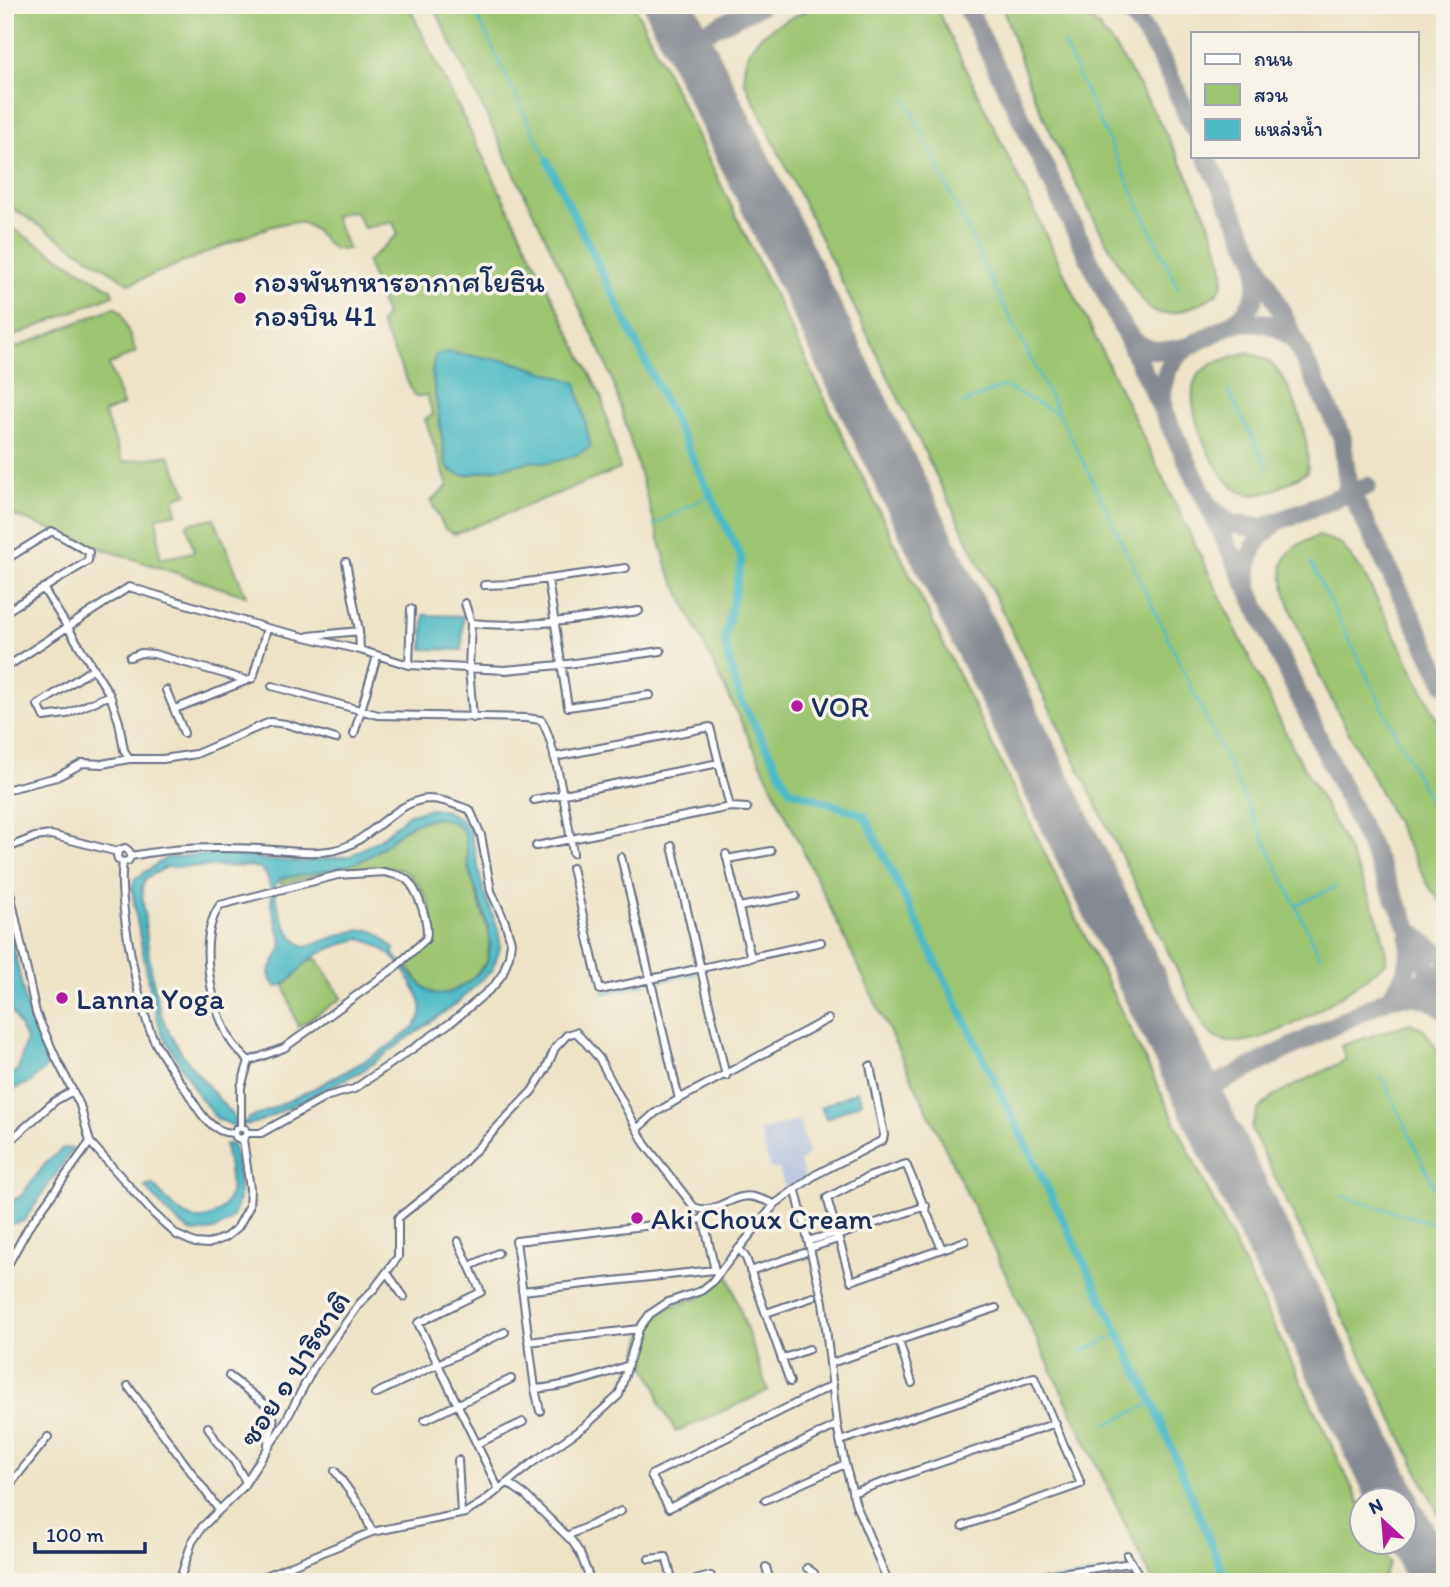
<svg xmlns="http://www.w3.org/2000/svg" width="1450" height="1587" font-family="Itim,'Playpen Sans Thai',sans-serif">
<rect width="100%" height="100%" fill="#f7f3e8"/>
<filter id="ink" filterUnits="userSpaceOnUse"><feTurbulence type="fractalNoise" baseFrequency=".0143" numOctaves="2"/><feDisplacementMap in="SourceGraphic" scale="14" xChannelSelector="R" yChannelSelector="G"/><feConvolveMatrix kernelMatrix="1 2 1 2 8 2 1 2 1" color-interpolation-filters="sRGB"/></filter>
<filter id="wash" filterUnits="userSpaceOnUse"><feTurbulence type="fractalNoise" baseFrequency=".00686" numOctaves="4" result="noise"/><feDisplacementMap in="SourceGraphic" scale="28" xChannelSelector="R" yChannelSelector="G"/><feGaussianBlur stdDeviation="1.57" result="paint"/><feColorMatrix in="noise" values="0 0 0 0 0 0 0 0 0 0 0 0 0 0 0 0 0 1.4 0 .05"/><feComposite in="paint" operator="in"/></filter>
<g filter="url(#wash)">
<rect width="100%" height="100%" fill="#eee3c7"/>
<path fill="#b8c5de" d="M 799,1120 L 809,1155 L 800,1162 L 806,1180 L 787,1194 L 779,1169 L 770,1169 L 760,1131 Z"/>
<path fill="#9dc571" stroke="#5c7a68" stroke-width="2" fill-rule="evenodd" d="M 5,5 L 408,5 L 601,396 L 620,469 L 455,534 L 445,529 L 431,501 L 448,486 L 425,419 L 433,415 L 427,395 L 415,397 L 380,323 L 386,316 L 367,262 L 398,234 L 393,222 L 364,228 L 355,211 L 334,216 L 348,249 L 333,249 C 308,223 306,216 269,227 L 130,284 L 6,204 ZM 432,372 L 534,461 L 467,475 L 451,471 L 446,464 Z
M 433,5 L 634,5 L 1362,1508 L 1362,1542 L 1379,1542 L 1389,1563 L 1381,1582 L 1153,1582 L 668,569 L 613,382 L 602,354 Z
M 819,5 L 935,5 L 1294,750 C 1319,793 1389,917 1386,962 C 1354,989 1261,1057 1218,1039 C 1207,1034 1201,1019 1196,1009 L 745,83 C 737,35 784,22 819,5 Z
M 1002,5 L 1075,5 C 1092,18 1106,34 1118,52 C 1140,84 1239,255 1221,287 C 1217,296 1205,301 1196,305 C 1184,311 1169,317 1155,312 C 1130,302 1049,129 1034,96 C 1026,78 1021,59 1014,40 C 1011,28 1005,18 1002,5 Z
M 5,224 L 111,289 L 113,295 L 5,340 Z
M 115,307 L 121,312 L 136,352 L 109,365 L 123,405 L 104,413 L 123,462 L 169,455 L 187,494 L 174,499 L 177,513 L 157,517 L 160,559 L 194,552 L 187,524 L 214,518 L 246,596 L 103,549 L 5,512 L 5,352 Z
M 1248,352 C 1254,355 1262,357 1268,361 C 1292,379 1312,443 1307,472 C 1290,481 1267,498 1247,494 C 1217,489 1177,398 1199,374 C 1210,362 1232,357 1248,352 Z
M 1319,536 L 1340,543 L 1363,572 L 1445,734 L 1445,908 L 1428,885 C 1410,850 1392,815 1374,780 C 1354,742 1275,602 1283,565 C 1287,548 1304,541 1319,536 Z
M 441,818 L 455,823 L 465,833 L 468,867 L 490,937 L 487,961 L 471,980 L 452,992 L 436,995 L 423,987 L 409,968 L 404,966 L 433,941 C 433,933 434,925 433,919 C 431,903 416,874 401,870 C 367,861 315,876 281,884 L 282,878 C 304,875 348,868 366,858 C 398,840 401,820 441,818 Z
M 317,959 L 342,998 L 298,1027 L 284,985 L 309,960 Z
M 1410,1023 L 1424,1029 L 1445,1063 L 1445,1527 L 1251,1128 L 1258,1110 L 1273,1096 L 1346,1060 L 1341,1046 Z
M 728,1274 L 768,1391 L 676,1432 L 660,1404 L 657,1388 L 638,1352 L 642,1336 L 653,1319 L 669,1307 L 703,1296 Z"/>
<path fill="#4dbbc5" stroke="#347592" stroke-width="2" fill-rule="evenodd" d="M 446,352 L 510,361 L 576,382 L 591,447 C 575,456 552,467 534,461 L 467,475 C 456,475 452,472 446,464 L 432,372 L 435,356 Z
M 424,615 L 463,616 L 462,650 L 423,649 Z
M 427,809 L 444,810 L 459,818 L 470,830 L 483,889 L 499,932 L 500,948 L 492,970 L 457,1003 L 362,1071 L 263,1120 L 249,1125 L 238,1124 L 236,1127 L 216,1118 L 196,1092 L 162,1033 L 152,1000 L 136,915 L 132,888 L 135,879 L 166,858 L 206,854 L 255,856 L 264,860 L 301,862 L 350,856 L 380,839 L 408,815 ZM 441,818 C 449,821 458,823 463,831 C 469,841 466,857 469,868 C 474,889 492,927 490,946 C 489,951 489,958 487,962 C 479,976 450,999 434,994 C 425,991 400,962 393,953 L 394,949 C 389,944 383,937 377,933 C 361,922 324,943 305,947 C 285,935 277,909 274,886 L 282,878 C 304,875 348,868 366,858 C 398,840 401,820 441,818 ZM 249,866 L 260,868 L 267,876 L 272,893 L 271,904 L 282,942 L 281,949 L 269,972 L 271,981 L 277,987 C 293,983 299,967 312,958 C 326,948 344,944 360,938 C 385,947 399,959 411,982 C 417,993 425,1005 420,1017 C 411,1044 290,1100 261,1114 L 249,1118 L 246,1122 L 238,1123 C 216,1093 187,1066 169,1032 C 151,1000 145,926 142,888 L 146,878 L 167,867 Z
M 5,907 L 26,1006 L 48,1066 L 31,1082 L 5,1093 L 5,1077 L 18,1070 L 26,1039 L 13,1013 L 5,1007 Z
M 857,1091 L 862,1102 L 826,1119 L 821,1107 Z
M 225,1144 L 233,1145 C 237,1175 252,1217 213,1230 C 204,1232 195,1235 187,1229 C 171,1219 158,1201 145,1187 L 152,1184 C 169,1201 188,1230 214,1215 C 222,1210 228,1202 230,1193 C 233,1179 226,1158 225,1144 Z
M 63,1148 L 73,1149 L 24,1221 L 5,1226 L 5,1204 L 20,1197 L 47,1162 Z"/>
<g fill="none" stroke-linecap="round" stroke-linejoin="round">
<path stroke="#4dbbc5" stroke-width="2.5" d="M 472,5 L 548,162
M 1063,43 L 1179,290
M 906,98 L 994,286 L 1088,471 L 1320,956
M 1228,390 L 1268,468
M 962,404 L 1003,386 L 1057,413
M 654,525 L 710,495
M 1311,563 L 1445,832
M 1296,905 L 1337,886
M 656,982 L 698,973
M 603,993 L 645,984
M 1382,1077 L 1445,1210
M 1342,1196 L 1445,1227
M 1081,1352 L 1119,1334
M 1105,1425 L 1153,1403
M 1134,1579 L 1136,1582
M 1039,1582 L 1125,1571"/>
<path stroke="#4dbbc5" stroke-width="8" d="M 548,162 L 742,559 L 724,642 L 739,696 L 790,790 L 864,815 L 1153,1403 L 1227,1582"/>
<path stroke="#848992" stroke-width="19" d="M 966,5 L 1207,502 L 1445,1004
M 1121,5 C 1157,36 1173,86 1193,128
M 687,41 L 761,5
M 1206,156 L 1342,437 L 1348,487 L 1445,684
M 1232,324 C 1256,319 1276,322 1294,340
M 1127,333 C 1142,353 1164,353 1186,347
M 1163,406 C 1154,316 1267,354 1257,265
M 1213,510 L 1232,524 L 1261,528 L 1367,486
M 1248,584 C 1245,559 1254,540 1274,525
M 1414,934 L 1433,950 L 1445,954
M 1390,997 C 1405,978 1412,962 1409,938
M 1394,997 C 1413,994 1431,997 1445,1011
M 1197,1094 L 1445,970"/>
<path stroke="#848992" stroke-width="49" d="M 669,5 L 1394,1500
M 1404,1522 L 1434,1582"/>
</g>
</g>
<g filter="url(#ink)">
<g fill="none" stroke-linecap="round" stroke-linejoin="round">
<defs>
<path id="street" d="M 5,560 L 52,531 L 89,552 L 88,561 L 10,609
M 346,562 L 359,631 L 360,650
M 548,580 L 568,707 L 650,695
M 484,585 L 512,584 L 626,568
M 43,588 L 110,695 L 119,722 L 124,750 L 129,759
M 465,603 L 471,623 L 469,668 L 473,718
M 471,623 C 527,629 583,618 639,611
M 309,636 L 359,631
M 130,657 L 141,653 L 154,654 L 246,680
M 409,665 L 411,609
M 5,668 L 129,587 L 267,628 L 360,650 L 409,665 L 505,670 L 560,665 L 661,651
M 94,668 L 38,705 L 44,717 L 66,714 L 110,695
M 272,686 L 378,715 L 526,718 L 541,720 C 554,736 569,828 573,853
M 166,690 L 184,733
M 175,709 L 253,678 L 267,628
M 354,734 L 377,656
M 554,757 L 710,727 L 730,807
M 5,790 L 57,777 L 83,763 L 102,764 L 129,759 L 163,759 L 196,754 L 270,722 L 286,724 L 336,739
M 534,800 L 719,763
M 536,846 L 730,807 L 747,808
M 672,846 L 726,1076
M 5,849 L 35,837 L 51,835 L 118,852
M 726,854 L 751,958
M 131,856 L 129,851 L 125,848 L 119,850 L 117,855 L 118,860 L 123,862 L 128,861 L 131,856 C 176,847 214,847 259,849 C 284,850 311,855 335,850 C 371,842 394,801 428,799 C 443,799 456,805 470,810 L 481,835 L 491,891 L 505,922 L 511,942 L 509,956 L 503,973 L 494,986 L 453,1021 L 354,1089 L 328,1096 L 261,1133 L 247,1133 L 245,1137 L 240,1139 L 236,1137 L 235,1133 L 236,1129 L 241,1127 L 245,1129 L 247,1133
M 621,857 L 679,1099
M 727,859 L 771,851
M 123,862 C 117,899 138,1003 153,1038 C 162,1057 176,1075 188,1093 C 198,1110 212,1135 235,1133
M 572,868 L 600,990 L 821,942
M 384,872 C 390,874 401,875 406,879 C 418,889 430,925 426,939 L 393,969 L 284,1048 L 249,1061 C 243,1055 235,1048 231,1041 C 211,1006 196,940 220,905 L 338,875 Z
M 5,879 L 8,883 L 36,1013 L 56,1058 L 80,1105 L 90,1142 L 153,1213 L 177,1235 L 195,1243 L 208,1244 L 226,1237 L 238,1227 L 249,1207 L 250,1189 L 243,1139
M 739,907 L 796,896
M 241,1127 L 241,1087 L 249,1061
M 637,1129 L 655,1113 L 679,1099 L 828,1019
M 5,1145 L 55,1101 L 73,1091
M 796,1191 L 823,1302 L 837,1425 L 845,1464 L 856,1505 L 888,1582
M 703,1216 L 715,1271
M 837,1236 L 926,1206
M 458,1241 L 481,1292 L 418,1323 L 499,1490
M 808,1241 L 836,1233
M 739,1248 L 746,1258 L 790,1382
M 810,1248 L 838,1239
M 942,1249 L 906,1164 L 868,1177 L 827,1198 L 851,1281 L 965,1241
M 470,1266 L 498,1253
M 5,1270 L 28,1228 L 90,1142
M 750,1271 L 804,1253
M 387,1273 L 404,1297
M 522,1291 L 714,1270
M 766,1313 L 813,1297
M 899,1341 L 912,1383
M 528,1342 L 639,1329
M 782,1359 L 809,1349
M 831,1363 L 996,1308
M 229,1376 L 269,1407 C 280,1423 267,1430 268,1447
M 833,1385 L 651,1475 L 669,1508 L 837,1425
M 128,1386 L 219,1510
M 535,1389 C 568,1386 595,1378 626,1366
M 375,1394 L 505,1332
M 540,1411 L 535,1389 L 516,1241 L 704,1219
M 425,1420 L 511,1379
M 208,1427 L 217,1442 L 234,1461 L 246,1482
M 840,1441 L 1034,1377 L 1081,1484 L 963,1526
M 477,1444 L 523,1422
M 458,1460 L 461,1513
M 335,1471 L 363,1510 L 372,1532
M 508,1483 L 525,1495 L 572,1541 L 580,1553 L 591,1582
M 5,1491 L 48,1437
M 852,1493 L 1056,1423
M 765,1500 L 845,1464
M 567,1536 L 621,1511
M 1127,1555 L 1143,1582
M 649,1559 L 666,1557 L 673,1582
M 766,1567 L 770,1582
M 807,1568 L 814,1573 L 816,1582
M 179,1582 L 192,1542 L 202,1527 L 242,1488 L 285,1422 L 314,1367 L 360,1303 L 374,1289 L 398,1257 L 398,1218 L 452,1175 L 508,1116 L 532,1091 L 546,1069 L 555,1048 L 567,1035 L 576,1032 L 599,1058 L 645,1144 L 694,1207 C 712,1215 725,1200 742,1197 C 753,1194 765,1201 775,1204
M 251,1582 L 372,1532 L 465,1513 L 483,1502 L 532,1463 L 585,1426 L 619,1395 L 639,1329 L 650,1314 L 668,1302 L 701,1291 L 711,1283 L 775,1204 L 815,1175 L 883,1140 L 884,1135 L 870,1066
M 688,1582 L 711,1576
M 997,1582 L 1131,1563
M 1075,1582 L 1137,1573"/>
</defs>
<use href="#street" stroke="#656e83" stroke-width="10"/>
<use href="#street" stroke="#fff" stroke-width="6"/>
</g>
</g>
<g fill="#b5179e" stroke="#f7f3e8" stroke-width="2.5">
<circle cx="240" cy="298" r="7"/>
<circle cx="797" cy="706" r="7"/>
<circle cx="62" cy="998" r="7"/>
<circle cx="637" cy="1218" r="7"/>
</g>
<g text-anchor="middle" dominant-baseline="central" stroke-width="7" stroke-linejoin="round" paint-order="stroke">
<g font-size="30" fill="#1b2f5e" stroke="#f7f3e8" text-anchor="start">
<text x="254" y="281">กองพันทหารอากาศโยธิน<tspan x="254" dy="34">กองบิน 41</tspan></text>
<text x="811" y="706">VOR</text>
<text x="76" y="998">Lanna Yoga</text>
<text x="651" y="1218">Aki Choux Cream</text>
</g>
<g font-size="30" fill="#1b2f5e" stroke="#f7f3e8">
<text transform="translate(294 1368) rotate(-57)">ซอย ๑ ปาริชาติ</text>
</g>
</g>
<rect width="1450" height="1587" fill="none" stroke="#f7f3e8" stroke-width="28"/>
<rect x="1191" y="32" width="228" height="126" fill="#f7f3e8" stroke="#9fa5b1" stroke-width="2"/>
<rect x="1205" y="54" width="35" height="10" fill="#ffffff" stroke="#9fa5b1" stroke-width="2"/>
<text x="1254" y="66" font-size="21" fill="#1b2f5e">ถนน</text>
<rect x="1205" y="84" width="35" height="21" fill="#9dc571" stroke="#9fa5b1" stroke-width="2"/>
<text x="1254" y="102" font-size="21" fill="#1b2f5e">สวน</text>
<rect x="1205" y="119" width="35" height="21" fill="#4dbbc5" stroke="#9fa5b1" stroke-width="2"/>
<text x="1254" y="136" font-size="21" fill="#1b2f5e">แหล่งน้ำ</text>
<g transform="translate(1383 1521) rotate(334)"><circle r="33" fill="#f7f3e8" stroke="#9fa5b1" stroke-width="2"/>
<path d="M0-5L12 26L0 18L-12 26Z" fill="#b5179e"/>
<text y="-10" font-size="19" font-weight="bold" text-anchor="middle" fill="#1b2f5e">N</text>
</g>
<path d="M35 1542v10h110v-10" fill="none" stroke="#1b2f5e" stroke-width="3.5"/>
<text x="46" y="1542" font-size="21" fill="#1b2f5e" stroke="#f7f3e8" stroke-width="5" paint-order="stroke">100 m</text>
</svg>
